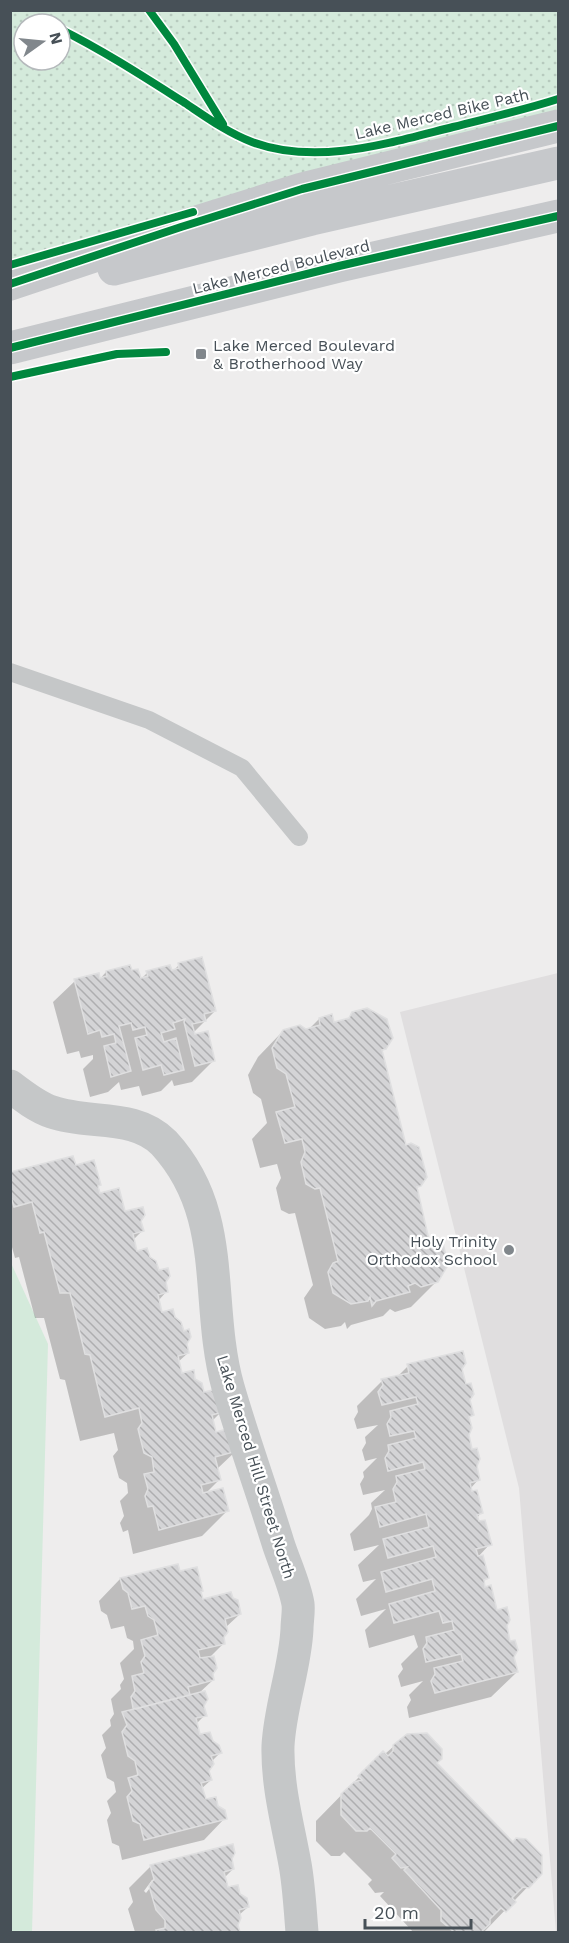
<svg xmlns="http://www.w3.org/2000/svg" width="569" height="1943" font-family="'Work Sans',sans-serif">
<defs>
<pattern id="park-dots" width="8" height="8" patternUnits="userSpaceOnUse" patternTransform="scale(1.5)"><rect width="8" height="8" fill="#d4eadb"/><path d="M2 2h.1M6 6h.1" fill="none" stroke="#b7cabe" stroke-width="1.8" stroke-linecap="round"/></pattern>
<pattern id="building-back-hatch" width="6" height="6" patternUnits="userSpaceOnUse" patternTransform="scale(1.5)"><rect width="6" height="6" fill="#d4d4d6"/><path d="M-1 5l2 2M0 0l6 6M5-1l2 2" fill="none" stroke="#aeaeb0"/></pattern>
</defs>
<rect width="100%" height="100%" fill="#eeeded"/>
<path fill="#e0dedf" d="M 558,973 L 558,1932 L 556,1932 L 519,1488 L 400,1012 Z"/>
<path fill="#d4eadb" d="M 11,1263 L 48,1344 L 32,1932 L 10,1932 Z"/>
<path fill="url(#park-dots)" fill-rule="evenodd" d="M 11,11 L 558,11 L 558,113 L 322,172 L 11,262 ZM 24,24 L 60,24 L 60,60 L 24,60 Z"/>
<path fill="#0003" fill-rule="evenodd" d="M 179,965 L 215,1011 L 193,1033 L 213,1061 L 192,1082 L 174,1086 L 172,1080 L 161,1091 L 142,1096 L 139,1086 L 121,1090 L 119,1082 L 108,1092 L 90,1097 L 83,1069 L 93,1059 L 93,1055 L 81,1058 L 79,1051 L 67,1054 L 53,1002 L 75,981 L 99,980 L 106,972 L 140,980 L 147,973 L 171,973 Z
M 353,1013 L 385,1048 L 381,1053 L 405,1146 L 420,1185 L 416,1190 L 437,1281 L 411,1307 L 395,1312 L 390,1309 L 383,1316 L 351,1325 L 347,1329 L 345,1322 L 341,1326 L 325,1329 L 309,1318 L 304,1298 L 313,1285 L 295,1213 L 289,1214 L 281,1210 L 276,1188 L 281,1178 L 277,1164 L 260,1168 L 252,1139 L 267,1123 L 261,1099 L 253,1093 L 248,1075 L 258,1057 L 283,1031 L 309,1029 L 319,1019 L 333,1024 L 346,1021 Z
M 75,1167 L 97,1187 L 99,1195 L 124,1213 L 139,1221 L 142,1231 L 133,1240 L 135,1253 L 148,1257 L 165,1282 L 167,1291 L 158,1301 L 161,1313 L 185,1344 L 188,1353 L 178,1362 L 181,1375 L 194,1380 L 203,1394 L 221,1412 L 212,1421 L 215,1434 L 236,1451 L 217,1469 L 220,1479 L 204,1495 L 227,1511 L 202,1536 L 133,1554 L 128,1530 L 123,1532 L 120,1523 L 124,1516 L 120,1501 L 128,1493 L 127,1483 L 119,1478 L 113,1456 L 118,1450 L 114,1433 L 80,1441 L 65,1380 L 60,1379 L 44,1318 L 35,1318 L 19,1257 L 15,1258 L 10,1240 L 10,1174 Z
M 408,1366 L 461,1369 L 472,1415 L 468,1419 L 467,1435 L 478,1480 L 470,1489 L 481,1513 L 477,1518 L 490,1544 L 477,1558 L 487,1578 L 483,1582 L 505,1626 L 517,1672 L 491,1697 L 409,1718 L 407,1707 L 411,1700 L 409,1695 L 423,1681 L 401,1687 L 398,1676 L 403,1669 L 401,1664 L 418,1647 L 414,1635 L 369,1648 L 365,1630 L 386,1609 L 361,1616 L 356,1599 L 376,1579 L 363,1582 L 358,1565 L 379,1545 L 354,1551 L 350,1534 L 369,1515 L 372,1509 L 371,1503 L 385,1490 L 363,1495 L 360,1484 L 364,1477 L 363,1472 L 377,1458 L 365,1461 L 362,1450 L 366,1443 L 365,1437 L 378,1425 L 357,1429 L 354,1419 L 358,1412 L 357,1406 L 382,1381 L 396,1378 Z
M 177,1566 L 179,1573 L 200,1593 L 202,1601 L 240,1614 L 225,1628 L 222,1637 L 224,1643 L 209,1658 L 213,1680 L 198,1694 L 205,1715 L 196,1724 L 199,1736 L 211,1742 L 220,1753 L 211,1762 L 208,1771 L 211,1780 L 201,1789 L 205,1800 L 217,1807 L 225,1818 L 204,1840 L 122,1860 L 119,1846 L 112,1843 L 107,1820 L 111,1813 L 107,1801 L 116,1792 L 114,1782 L 107,1778 L 101,1755 L 106,1748 L 102,1735 L 111,1726 L 110,1720 L 114,1714 L 111,1699 L 121,1689 L 120,1685 L 124,1679 L 120,1663 L 134,1649 L 133,1641 L 127,1638 L 124,1626 L 111,1629 L 107,1615 L 101,1611 L 99,1601 L 120,1579 Z
M 394,1746 L 435,1763 L 540,1874 L 484,1932 L 413,1932 L 380,1896 L 384,1892 L 375,1893 L 368,1884 L 372,1880 L 344,1852 L 340,1856 L 331,1856 L 316,1841 L 316,1821 L 359,1777 Z
M 230,1859 L 233,1869 L 224,1878 L 227,1889 L 239,1895 L 248,1907 L 239,1915 L 236,1925 L 239,1932 L 135,1932 L 128,1909 L 133,1902 L 129,1888 L 151,1866 ZM 152,1880 L 156,1880 L 146,1893 L 144,1891 Z"/>
<path fill="url(#building-back-hatch)" stroke="#dfdfe0" stroke-width="1.5" d="M 202,957 L 216,1011 L 204,1014 L 206,1021 L 192,1024 L 195,1034 L 208,1031 L 215,1061 L 195,1066 L 184,1022 L 185,1019 L 173,1023 L 175,1029 L 161,1033 L 164,1042 L 176,1038 L 184,1070 L 164,1075 L 161,1065 L 143,1070 L 135,1038 L 147,1035 L 145,1027 L 133,1030 L 131,1023 L 119,1026 L 131,1071 L 111,1077 L 104,1046 L 116,1043 L 114,1034 L 102,1037 L 100,1030 L 88,1034 L 74,979 L 99,973 L 100,978 L 107,976 L 106,971 L 130,965 L 132,970 L 138,969 L 141,978 L 148,976 L 146,971 L 170,965 L 172,970 L 179,968 L 178,963 Z
M 367,1008 L 387,1019 L 388,1023 L 393,1038 L 386,1049 L 382,1050 L 406,1145 L 411,1143 L 419,1147 L 427,1177 L 421,1186 L 417,1187 L 429,1240 L 434,1238 L 443,1243 L 448,1265 L 438,1282 L 421,1287 L 415,1283 L 408,1286 L 410,1292 L 376,1301 L 372,1306 L 370,1297 L 368,1301 L 351,1304 L 333,1293 L 328,1272 L 333,1263 L 338,1261 L 320,1188 L 315,1189 L 306,1184 L 301,1162 L 305,1152 L 302,1139 L 285,1143 L 276,1112 L 295,1107 L 286,1074 L 277,1068 L 272,1048 L 283,1030 L 300,1025 L 306,1029 L 320,1025 L 319,1018 L 332,1014 L 334,1022 L 349,1018 L 352,1012 Z
M 73,1156 L 76,1165 L 94,1160 L 101,1185 L 98,1186 L 100,1193 L 119,1188 L 125,1211 L 143,1207 L 145,1215 L 141,1221 L 144,1231 L 133,1234 L 137,1251 L 147,1248 L 150,1257 L 156,1261 L 159,1270 L 168,1268 L 170,1276 L 166,1282 L 168,1292 L 158,1295 L 162,1312 L 173,1309 L 175,1317 L 181,1322 L 184,1331 L 189,1329 L 191,1337 L 187,1344 L 189,1353 L 178,1356 L 182,1373 L 194,1370 L 195,1379 L 202,1383 L 204,1392 L 222,1388 L 223,1412 L 212,1415 L 216,1432 L 227,1429 L 237,1451 L 215,1457 L 221,1480 L 201,1485 L 203,1493 L 223,1488 L 229,1511 L 159,1530 L 153,1506 L 148,1507 L 145,1496 L 148,1489 L 144,1474 L 154,1472 L 152,1457 L 144,1453 L 138,1429 L 142,1423 L 139,1408 L 105,1417 L 90,1355 L 85,1354 L 70,1293 L 60,1293 L 44,1232 L 40,1233 L 32,1202 L 14,1207 L 10,1193 L 10,1172 Z
M 463,1351 L 466,1363 L 462,1369 L 466,1384 L 471,1383 L 474,1394 L 470,1400 L 474,1415 L 469,1417 L 472,1428 L 469,1435 L 472,1449 L 477,1448 L 480,1459 L 477,1466 L 480,1480 L 470,1483 L 472,1491 L 477,1490 L 483,1513 L 477,1515 L 479,1521 L 485,1520 L 492,1545 L 476,1549 L 478,1556 L 483,1555 L 489,1578 L 484,1580 L 485,1587 L 491,1585 L 497,1610 L 507,1607 L 510,1620 L 507,1626 L 510,1641 L 515,1640 L 518,1650 L 514,1657 L 518,1672 L 435,1693 L 431,1681 L 435,1674 L 434,1668 L 463,1661 L 461,1654 L 426,1662 L 423,1649 L 427,1643 L 426,1637 L 454,1630 L 452,1621 L 443,1623 L 439,1611 L 394,1623 L 389,1604 L 435,1591 L 432,1579 L 386,1592 L 381,1572 L 436,1557 L 433,1546 L 388,1558 L 383,1539 L 429,1527 L 426,1514 L 380,1527 L 375,1507 L 396,1502 L 393,1489 L 397,1482 L 396,1476 L 425,1469 L 423,1462 L 388,1471 L 385,1458 L 389,1451 L 388,1445 L 416,1438 L 414,1431 L 390,1436 L 387,1424 L 391,1417 L 390,1411 L 418,1404 L 416,1397 L 382,1405 L 378,1392 L 383,1385 L 381,1379 L 409,1373 L 407,1364 Z
M 178,1564 L 180,1571 L 197,1567 L 203,1591 L 201,1592 L 203,1599 L 231,1592 L 233,1598 L 238,1600 L 241,1614 L 225,1619 L 228,1632 L 224,1637 L 225,1644 L 198,1650 L 200,1658 L 214,1656 L 217,1668 L 213,1674 L 214,1680 L 188,1687 L 190,1695 L 136,1709 L 133,1708 L 131,1697 L 135,1691 L 132,1676 L 144,1673 L 141,1662 L 145,1656 L 141,1640 L 158,1635 L 154,1620 L 148,1616 L 145,1606 L 132,1609 L 128,1593 L 123,1589 L 120,1578 Z
M 205,1691 L 208,1699 L 204,1706 L 207,1716 L 196,1718 L 200,1734 L 210,1732 L 213,1741 L 219,1745 L 222,1753 L 211,1756 L 214,1764 L 209,1771 L 212,1780 L 201,1783 L 206,1799 L 216,1797 L 218,1806 L 225,1810 L 227,1819 L 144,1840 L 140,1824 L 133,1821 L 127,1797 L 132,1791 L 128,1778 L 138,1775 L 135,1761 L 128,1756 L 122,1732 L 127,1725 L 122,1712 Z
M 427,1733 L 442,1749 L 442,1759 L 437,1763 L 513,1842 L 516,1838 L 526,1839 L 542,1855 L 542,1874 L 529,1888 L 523,1887 L 512,1898 L 516,1902 L 506,1912 L 501,1908 L 490,1919 L 490,1924 L 481,1932 L 454,1932 L 441,1921 L 441,1910 L 404,1870 L 407,1867 L 401,1868 L 392,1858 L 396,1854 L 370,1828 L 367,1831 L 356,1831 L 341,1815 L 341,1794 L 354,1782 L 362,1780 L 358,1776 L 383,1751 L 388,1756 L 393,1751 L 393,1745 L 407,1734 Z
M 233,1844 L 235,1853 L 232,1859 L 234,1869 L 224,1872 L 228,1887 L 238,1885 L 240,1894 L 247,1898 L 249,1907 L 239,1910 L 241,1918 L 238,1925 L 240,1932 L 157,1932 L 156,1930 L 165,1928 L 165,1920 L 156,1910 L 149,1886 L 154,1879 L 150,1865 Z"/>
<g fill="none" stroke-linecap="round" stroke-linejoin="round">
<path stroke="#c5c7c8" stroke-width="18" d="M 10,672 L 149,720 L 242,768 L 299,837"/>
<path stroke="#c5c7c8" stroke-width="33" d="M 10,1086 C 23,1096 37,1107 52,1112 C 89,1125 135,1113 164,1143 C 230,1215 204,1301 228,1387 C 243,1439 262,1491 278,1543 C 284,1562 295,1585 298,1604 C 299,1612 297,1621 297,1629 C 295,1669 280,1706 278,1746 C 277,1786 288,1825 295,1864 C 299,1886 300,1909 302,1932"/>
<path stroke="#c6c8cb" stroke-width="33" d="M 114,269 L 312,219 L 558,163
M 10,284 L 181,227 L 302,189 L 558,126
M 10,348 L 339,266 L 558,216"/>
<defs>
<path id="cycleway" d="M 149,10 L 174,44 L 223,124
M 60,29 C 104,51 144,77 185,103 C 206,117 228,133 252,142 C 317,166 389,143 453,127 C 488,118 524,110 558,99
M 10,265 L 193,212
M 10,284 L 181,227 L 302,189 L 558,126
M 10,348 L 339,266 L 558,216
M 10,377 L 117,354 L 166,352"/>
</defs>
<use href="#cycleway" stroke="#fff" stroke-width="11"/>
<use href="#cycleway" stroke="#00873e" stroke-width="8"/>
</g>
<g fill="#81878c" stroke="#fff" stroke-width="2">
<rect x="195" y="348" width="12" height="12" rx="3"/>
<circle cx="509" cy="1250" r="6"/>
</g>
<g text-anchor="middle" dominant-baseline="central" stroke-width="4.5" stroke-linejoin="round" paint-order="stroke">
<g font-size="16" fill="#475057" stroke="#fff">
<text transform="translate(442 114) rotate(-13)">Lake Merced Bike Path</text>
<text transform="translate(281 267) rotate(-14)">Lake Merced Boulevard</text>
<text transform="translate(256 1467) rotate(73)">Lake Merced Hill Street North</text>
</g>
<g font-size="16" fill="#475057" stroke="#fff" text-anchor="start">
<text x="213" y="345">Lake Merced Boulevard<tspan x="213" dy="18">&amp; Brotherhood Way</tspan></text>
<text x="497" y="1241" text-anchor="end">Holy Trinity<tspan x="497" dy="18">Orthodox School</tspan></text>
</g>
</g>
<rect width="569" height="1943" fill="none" stroke="#475057" stroke-width="24"/>
<g transform="translate(42 42) rotate(75)"><circle r="28" fill="#ffffff" stroke="#b5b9bc" stroke-width="1.5"/>
<path d="M0-4.5L10 22L0 15L-10 22Z" fill="#81878c"/>
<text y="-9" font-size="16" font-weight="bold" text-anchor="middle" fill="#475057">N</text>
</g>
<path d="M365 1919v9h106v-9" fill="none" stroke="#475057" stroke-width="3"/>
<text x="374" y="1919" font-size="18" fill="#475057" stroke="#ffffff" stroke-width="4.5" paint-order="stroke">20 m</text>
</svg>
